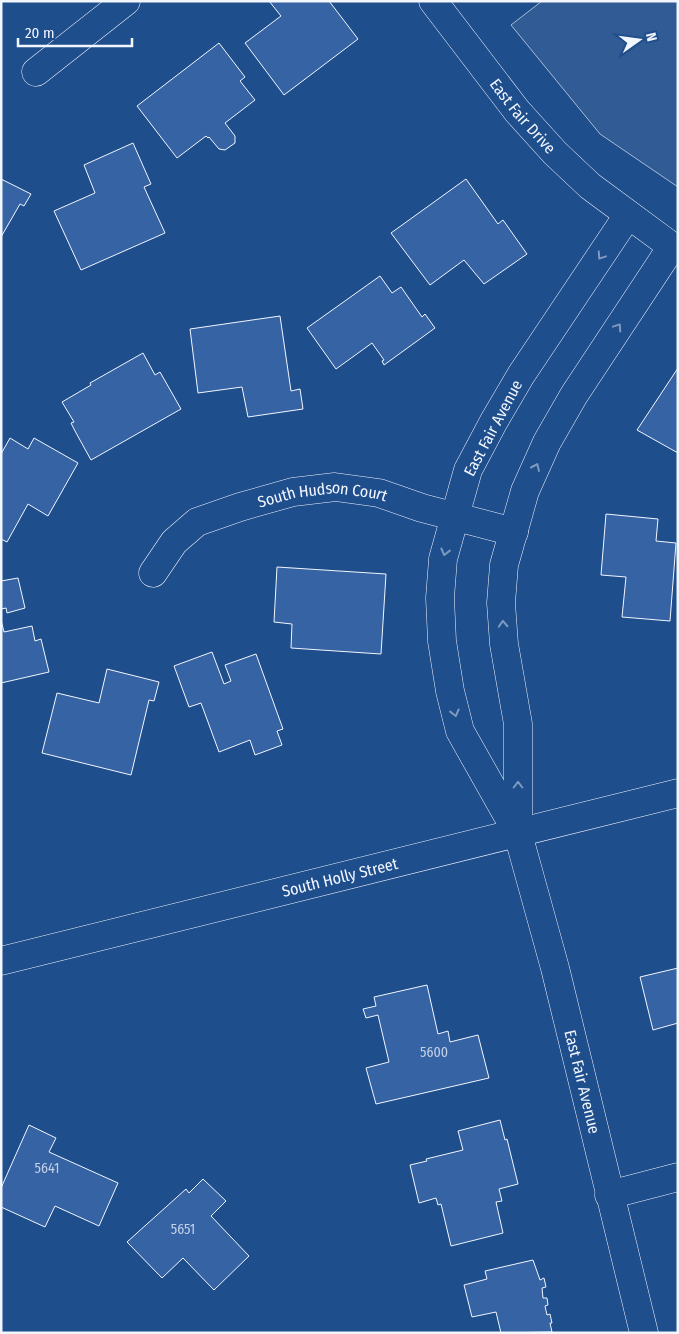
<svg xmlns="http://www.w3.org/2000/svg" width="679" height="1334" font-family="'Fira Sans Condensed',sans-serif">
<rect width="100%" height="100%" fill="#1f4e8c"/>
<path fill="#305b95" stroke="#a8bbd7" d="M 542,1 L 678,1 L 678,187 L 600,134 L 511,25 Z"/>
<path fill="#3563a3" stroke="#f2f6ff" d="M 269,1 L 329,1 L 358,39 L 284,95 L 245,43 L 281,16 Z
M 219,43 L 245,77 L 240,81 L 255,100 L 225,123 L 235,136 L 235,143 L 225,150 L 219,149 L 209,137 L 208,138 L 206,136 L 177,158 L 137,106 Z
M 133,143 L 151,184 L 144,187 L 165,233 L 81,270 L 54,211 L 95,193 L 84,165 Z
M 1,179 L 31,194 L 24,206 L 20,204 L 1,237 Z
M 466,179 L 498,224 L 503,220 L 527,254 L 484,284 L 464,260 L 430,285 L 391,233 Z
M 380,276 L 392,293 L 401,287 L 422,317 L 425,314 L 435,328 L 384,365 L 382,361 L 384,360 L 372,343 L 336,369 L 307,328 Z
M 280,316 L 291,391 L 300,389 L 303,409 L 248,417 L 242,387 L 198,393 L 190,329 Z
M 143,353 L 155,375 L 160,372 L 181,409 L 91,460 L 75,431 L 71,423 L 74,422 L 62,402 L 91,385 L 90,383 Z
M 678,368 L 678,453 L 637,430 Z
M 10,438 L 28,449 L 34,438 L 78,463 L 48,516 L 28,504 L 7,542 L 1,539 L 1,454 Z
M 606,514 L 658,519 L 656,541 L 676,543 L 670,621 L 622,617 L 626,577 L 601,575 Z
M 277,567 L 386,574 L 381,654 L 291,648 L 292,624 L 274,622 Z
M 18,578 L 25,608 L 7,613 L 6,608 L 1,609 L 1,581 Z
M 1,620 L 4,632 L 32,626 L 35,641 L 41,639 L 49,672 L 1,683 Z
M 212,652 L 224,684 L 231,681 L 225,665 L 256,654 L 283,729 L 277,731 L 282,745 L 255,755 L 250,740 L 219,752 L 201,703 L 189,707 L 174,666 Z
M 107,669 L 159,682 L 154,701 L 149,700 L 131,775 L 42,753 L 57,693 L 99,703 Z
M 678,968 L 678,1023 L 653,1030 L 640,977 Z
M 427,985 L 438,1034 L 448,1031 L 450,1042 L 478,1035 L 489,1078 L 376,1104 L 366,1068 L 389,1062 L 378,1015 L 366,1018 L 363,1009 L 376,1006 L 374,997 Z
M 500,1120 L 505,1140 L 507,1139 L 518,1184 L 499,1189 L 502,1201 L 496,1202 L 503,1233 L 451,1246 L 441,1204 L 438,1205 L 436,1198 L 419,1203 L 410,1165 L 427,1161 L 426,1159 L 463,1150 L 458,1131 Z
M 29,1125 L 56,1138 L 49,1152 L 118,1183 L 99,1226 L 55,1206 L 45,1227 L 1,1207 L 1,1188 Z
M 203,1179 L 226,1201 L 211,1216 L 249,1256 L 214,1290 L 183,1258 L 162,1278 L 127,1242 L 186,1189 L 189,1193 Z
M 533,1260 L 540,1280 L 544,1278 L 546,1287 L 542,1288 L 543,1298 L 547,1298 L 548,1305 L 545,1306 L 547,1315 L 550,1314 L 552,1323 L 550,1323 L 552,1332 L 501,1333 L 496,1312 L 472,1317 L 464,1285 L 487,1279 L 485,1271 Z"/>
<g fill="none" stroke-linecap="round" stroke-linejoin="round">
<defs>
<g id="street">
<path id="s1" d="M 433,1 L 517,111 L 555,153 L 590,186 L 678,251"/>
<path d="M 36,72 L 126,1"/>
<path id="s2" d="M 628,215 L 521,375 L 494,421 L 468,470 L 443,559 L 440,598 L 442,641 L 450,691 L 460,731 L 518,834 L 555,968 L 644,1333"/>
<path id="s3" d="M 153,573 L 174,542 L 197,522 L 240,507 L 293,492 L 335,487 L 379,493 L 422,508 L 514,532"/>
<path d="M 518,832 L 518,724 L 504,644 L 501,603 L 504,565 L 525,491 L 547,442 L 574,395 L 671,248"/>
<path d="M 609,1195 L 678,1177"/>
</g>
<g id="secondary">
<path id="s4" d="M 1,961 L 678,793"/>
</g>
</defs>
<use href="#street" stroke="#f2f6ff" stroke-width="29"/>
<use href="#secondary" stroke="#f2f6ff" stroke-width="29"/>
<use href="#street" stroke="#1f4e8c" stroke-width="28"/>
<use href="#secondary" stroke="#1f4e8c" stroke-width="28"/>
</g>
<defs><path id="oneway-chevron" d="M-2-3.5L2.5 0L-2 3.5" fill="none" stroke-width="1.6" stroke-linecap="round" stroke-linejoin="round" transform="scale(1.25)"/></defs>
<g stroke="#7e9ac0">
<use href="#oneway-chevron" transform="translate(601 256) rotate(124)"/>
<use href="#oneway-chevron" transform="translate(618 327) rotate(-56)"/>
<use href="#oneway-chevron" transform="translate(536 467) rotate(-66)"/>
<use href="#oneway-chevron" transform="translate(445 552) rotate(104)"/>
<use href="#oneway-chevron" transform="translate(503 624) rotate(-93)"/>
<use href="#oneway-chevron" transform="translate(455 713) rotate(76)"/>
<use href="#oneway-chevron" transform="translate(518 785) rotate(-90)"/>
</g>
<g text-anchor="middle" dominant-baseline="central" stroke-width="4" stroke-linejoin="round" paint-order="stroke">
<g font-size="14" fill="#c3d1e8">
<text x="434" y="1052">5600</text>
<text x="47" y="1168">5641</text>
<text x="183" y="1229">5651</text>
</g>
<g font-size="16" fill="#f2f6ff" stroke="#1f4e8c">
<text stroke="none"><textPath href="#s1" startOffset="146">East Fair Drive</textPath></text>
<text transform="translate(493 428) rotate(-62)">East Fair Avenue</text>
<text stroke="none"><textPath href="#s3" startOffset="198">South Hudson Court</textPath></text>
<text stroke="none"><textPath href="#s4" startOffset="349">South Holly Street</textPath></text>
<text stroke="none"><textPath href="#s2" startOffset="942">East Fair Avenue</textPath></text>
</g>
</g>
<rect width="679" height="1334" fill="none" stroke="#f2f6ff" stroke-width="5"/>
<g transform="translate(639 40) rotate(76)" stroke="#1f4e8c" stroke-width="4" paint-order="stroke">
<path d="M0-4L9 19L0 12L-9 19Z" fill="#f2f6ff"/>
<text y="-8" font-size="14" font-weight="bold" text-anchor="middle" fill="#f2f6ff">N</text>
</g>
<path d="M18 38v8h114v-8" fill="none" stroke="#f2f6ff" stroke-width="2.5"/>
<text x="25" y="38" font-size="15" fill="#f2f6ff" stroke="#1f4e8c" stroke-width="4" paint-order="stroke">20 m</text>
</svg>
